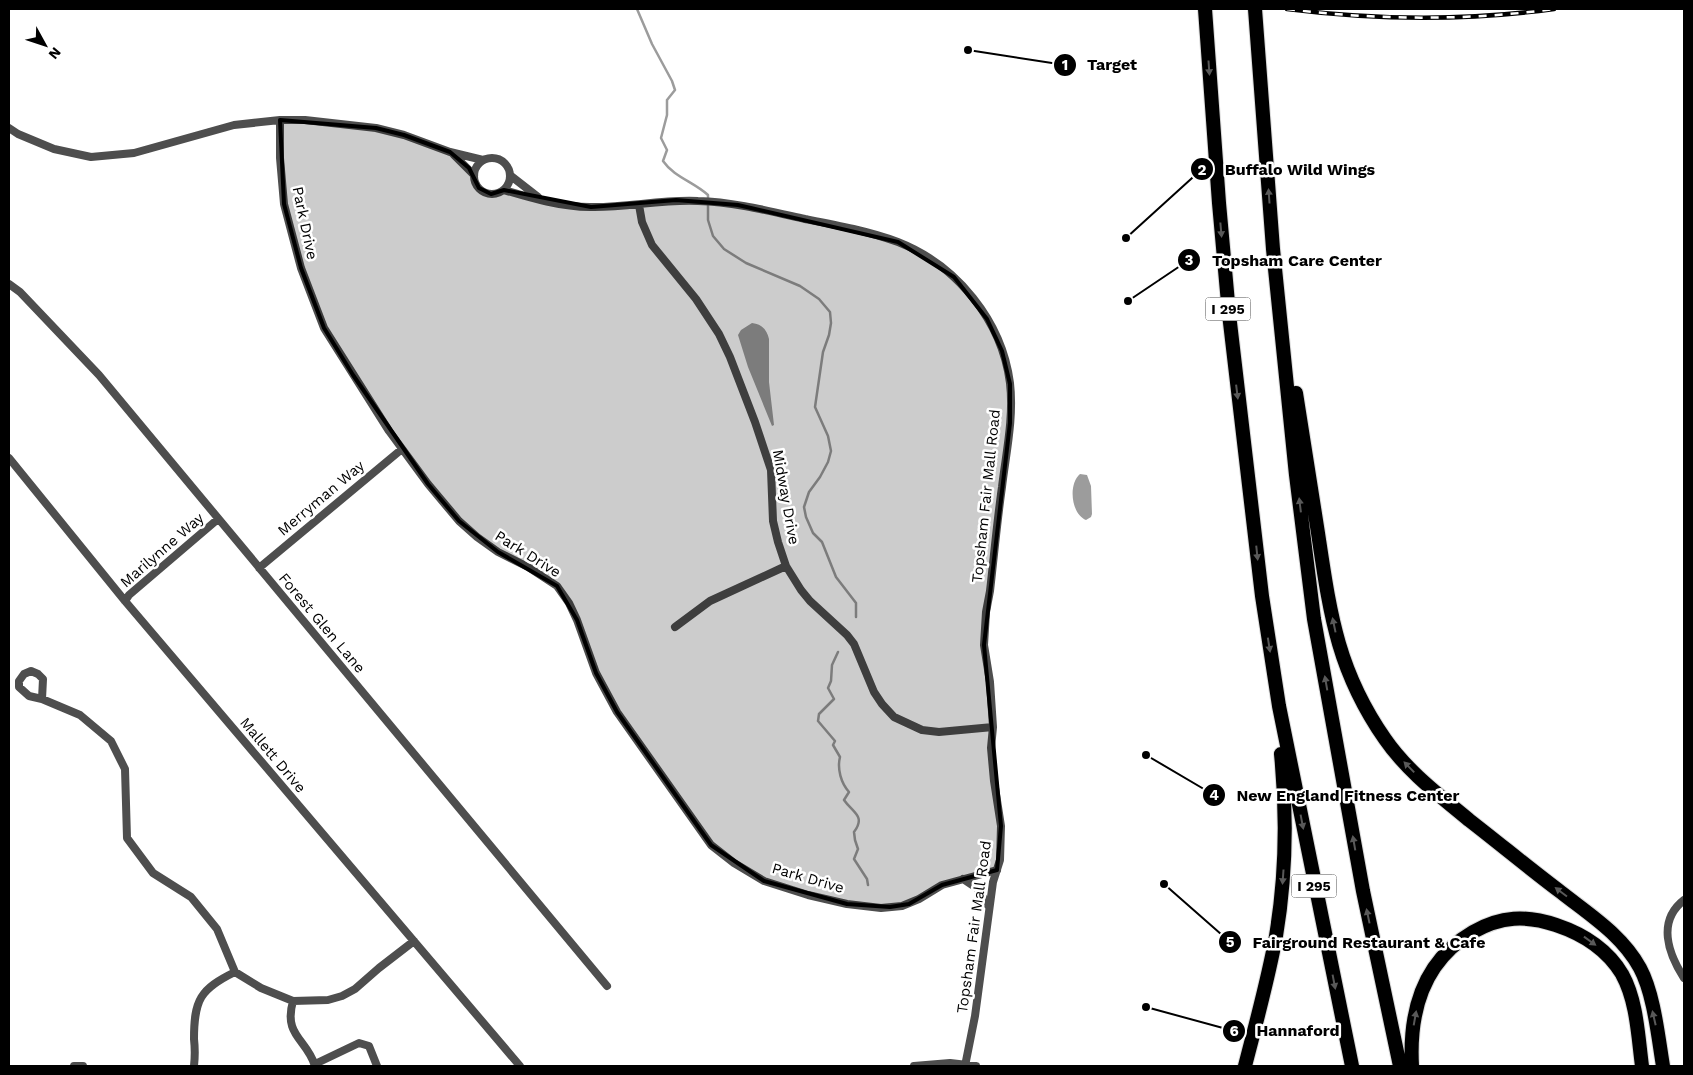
<svg xmlns="http://www.w3.org/2000/svg" width="1693" height="1075" font-family="'Work Sans',sans-serif">
<rect width="100%" height="100%" fill="#fff"/>
<path fill="#9c9c9c" d="M 752,323 C 762,324 767,330 769,339 L 769,382 L 774,425 L 772,426 L 748,367 L 738,335 L 741,330 Z
M 1080,474 L 1087,475 L 1091,486 L 1092,514 L 1091,517 L 1086,520 C 1071,514 1068,484 1080,474 Z"/>
<g fill="none" stroke-linecap="round" stroke-linejoin="round">
<path stroke="#9c9c9c" stroke-width="2.5" d="M 637,9 L 652,44 L 672,81 L 675,90 L 667,100 L 667,115 L 661,138 L 667,150 L 663,161 C 674,177 694,182 708,195 L 708,220 L 713,236 L 724,249 L 746,263 L 800,286 L 819,299 L 830,312 L 831,323 L 829,335 L 823,352 L 815,407 L 828,436 L 831,451 L 828,462 L 820,477 L 809,492 L 804,507 L 806,517 L 813,533 L 822,542 L 836,577 L 856,603 L 856,617
M 838,652 L 832,665 L 831,681 L 828,688 L 834,699 L 819,714 L 818,721 L 835,741 L 833,745 L 840,757 C 837,769 841,783 849,792 L 844,800 C 853,813 866,816 854,832 L 855,840 L 858,849 L 854,859 L 867,879 L 868,885"/>
<defs>
<path id="motorway" d="M 1205,9 L 1219,203 L 1229,314 L 1262,596 L 1279,706 L 1352,1066
M 1255,9 L 1273,249 L 1296,475 L 1314,619 L 1363,891 L 1400,1066
M 1296,393 C 1303,440 1311,486 1318,533 C 1330,613 1337,670 1385,739 C 1407,771 1439,795 1469,820 C 1500,844 1530,869 1562,893 C 1590,915 1622,935 1640,968 C 1654,994 1658,1036 1663,1066
M 1245,1066 C 1256,1023 1268,980 1276,936 C 1286,876 1287,814 1281,754
M 1412,1066 C 1409,1012 1423,961 1473,932 C 1501,916 1526,915 1556,925 C 1583,934 1607,949 1622,974 C 1637,1001 1638,1036 1642,1066"/>
</defs>
<use href="#motorway" stroke="#dbdbdb" stroke-width="16"/>
<path stroke="#4e4e4e" stroke-width="8" d="M 280,120 L 280,158 L 284,204 L 301,268 L 324,328 L 389,431 L 428,484 L 459,521 L 477,537 L 498,552 L 528,567 L 557,586 L 569,603 L 577,620 L 596,673 L 617,712 L 711,845 L 734,863 L 764,881 L 808,895 L 847,904 L 881,908 L 902,906 L 919,899 L 942,885 L 997,870
M 9,128 L 18,134 L 54,149 L 91,157 L 134,153 L 234,125 L 280,120 L 305,120 L 376,128 L 404,135 L 450,152 L 483,160
M 454,155 L 474,175
M474 176a18 18 0 1 1 36 0a18 18 0 1 1-36 0Z
M 511,176 L 538,197
M 504,190 C 531,198 561,207 590,207 C 626,208 662,199 698,201 C 734,202 769,211 805,219 C 836,225 868,231 898,242 C 957,265 1002,321 1010,383 C 1014,418 1006,453 1002,487 C 997,522 994,556 990,591 L 986,612 L 984,645 L 990,682 L 993,727 L 991,748 L 994,781 L 1001,826 L 1000,860 L 993,882 L 975,1016 L 965,1066
M 639,205 L 642,222 L 652,245 L 696,299 L 719,334 L 730,357 L 755,422 L 771,470 L 773,521 L 778,542 L 786,566 L 801,590 L 810,601 L 847,635 L 854,644 L 874,692 L 882,704 L 894,717 L 922,730 L 939,732 L 993,727
M 9,284 L 20,292 L 99,375 L 607,986
M 9,458 L 125,601 L 520,1066
M 259,568 L 402,449
M 125,601 L 129,595 L 218,519
M 675,627 L 710,601 L 786,566
M 42,699 L 43,679 L 38,674 L 31,671 L 24,674 L 19,681 L 19,687 L 29,696 L 42,699 L 80,715 L 111,741 L 125,769 L 127,838 L 153,873 L 191,897 L 217,929 L 235,972 L 261,988 L 293,1001 L 328,1000 L 342,996 L 355,989 L 379,968 L 414,941
M 963,879 L 978,889 L 989,907
M 1684,900 C 1657,921 1668,953 1684,978
M 293,1001 C 283,1036 307,1039 315,1066
M 315,1064 L 359,1043 L 369,1046 L 377,1066
M 74,1066 L 83,1066
M 194,1066 C 195,1057 195,1048 194,1039 C 194,1000 200,989 235,972
M 914,1066 L 950,1063 L 976,1066"/>
<use href="#motorway" stroke="#000" stroke-width="14"/>
<defs>
<path id="rail" d="M 1287,9 C 1375,20 1466,21 1554,9"/>
</defs>
<use href="#rail" stroke="#000" stroke-width="4.5"/>
<use href="#rail" stroke="#fff" stroke-width="2.5" stroke-dasharray="8" stroke-linecap="butt"/>
</g>
<defs><path id="oneway-solid" d="M-6-.8H1V-3.2L6.5 0L1 3.2V.8H-6Z" transform="scale(1.25)"/></defs>
<g fill="#595959">
<use href="#oneway-solid" transform="translate(1209 68) rotate(86)"/>
<use href="#oneway-solid" transform="translate(1269 196) rotate(-94)"/>
<use href="#oneway-solid" transform="translate(1221 230) rotate(85)"/>
<use href="#oneway-solid" transform="translate(1237 392) rotate(83)"/>
<use href="#oneway-solid" transform="translate(1300 505) rotate(-97)"/>
<use href="#oneway-solid" transform="translate(1257 553) rotate(84)"/>
<use href="#oneway-solid" transform="translate(1334 625) rotate(-102)"/>
<use href="#oneway-solid" transform="translate(1269 645) rotate(81)"/>
<use href="#oneway-solid" transform="translate(1326 683) rotate(-100)"/>
<use href="#oneway-solid" transform="translate(1409 767) rotate(-134)"/>
<use href="#oneway-solid" transform="translate(1302 822) rotate(79)"/>
<use href="#oneway-solid" transform="translate(1354 843) rotate(-100)"/>
<use href="#oneway-solid" transform="translate(1283 877) rotate(94)"/>
<use href="#oneway-solid" transform="translate(1561 892) rotate(-143)"/>
<use href="#oneway-solid" transform="translate(1368 916) rotate(-102)"/>
<use href="#oneway-solid" transform="translate(1590 941) rotate(36)"/>
<use href="#oneway-solid" transform="translate(1334 982) rotate(79)"/>
<use href="#oneway-solid" transform="translate(1415 1018) rotate(-80)"/>
<use href="#oneway-solid" transform="translate(1654 1018) rotate(-103)"/>
</g>
<path fill="#000" fill-opacity="0.2" stroke="#000" stroke-width="4" stroke-linejoin="round" d="M 280,120 L 376,128 L 404,135 L 450,152 L 469,168 L 479,188 L 491,194 L 504,190 L 591,207 L 676,200 L 738,205 L 898,242 L 954,277 L 987,319 L 1002,351 L 1010,384 L 1010,423 L 984,645 L 1001,826 L 997,870 L 942,885 L 909,904 L 890,907 L 847,904 L 764,881 L 711,845 L 617,712 L 596,673 L 577,620 L 557,586 L 498,552 L 459,521 L 428,484 L 353,375 L 324,328 L 301,268 L 284,204 Z"/>
<g text-anchor="middle" dominant-baseline="central" stroke-width="5" stroke-linejoin="round" paint-order="stroke">
<g fill="#fff" stroke="#4c4c4c" stroke-width="1">
<rect x="1205.5" y="297.5" width="45" height="23" rx="4"/>
<rect x="1291.5" y="874.5" width="45" height="23" rx="4"/>
</g>
<g font-size="14" font-weight="bold" fill="#000">
<text x="1228" y="309">I 295</text>
<text x="1314" y="886">I 295</text>
</g>
<g font-size="15" fill="#000" stroke="#fff">
<text transform="translate(305 223) rotate(78)">Park Drive</text>
<text transform="translate(986 496) rotate(-84)">Topsham Fair Mall Road</text>
<text transform="translate(786 497) rotate(80)">Midway Drive</text>
<text transform="translate(321 498) rotate(-40)">Merryman Way</text>
<text transform="translate(162 550) rotate(-41)">Marilynne Way</text>
<text transform="translate(528 554) rotate(32)">Park Drive</text>
<text transform="translate(322 623) rotate(50)">Forest Glen Lane</text>
<text transform="translate(273 755) rotate(50)">Mallett Drive</text>
<text transform="translate(808 878) rotate(16)">Park Drive</text>
<text transform="translate(974 927) rotate(-82)">Topsham Fair Mall Road</text>
</g>
</g>
<path fill="none" stroke="#000" stroke-width="2" d="M968 50L1065 65M1126 238L1202 169M1128 301L1189 260M1146 755L1214 795M1164 884L1230 942M1146 1007L1234 1031"/>
<g fill="#000" stroke="#fff" stroke-width="2">
<circle cx="968" cy="50" r="5"/>
<circle cx="1126" cy="238" r="5"/>
<circle cx="1128" cy="301" r="5"/>
<circle cx="1146" cy="755" r="5"/>
<circle cx="1164" cy="884" r="5"/>
<circle cx="1146" cy="1007" r="5"/>
<circle cx="1065" cy="65" r="12"/>
<circle cx="1202" cy="169" r="12"/>
<circle cx="1189" cy="260" r="12"/>
<circle cx="1214" cy="795" r="12"/>
<circle cx="1230" cy="942" r="12"/>
<circle cx="1234" cy="1031" r="12"/>
</g>
<g font-size="15" text-anchor="middle" font-weight="bold" fill="#fff">
<text x="1065" y="70">1</text>
<text x="1202" y="175">2</text>
<text x="1189" y="265">3</text>
<text x="1214" y="800">4</text>
<text x="1230" y="947">5</text>
<text x="1234" y="1036">6</text>
</g>
<g font-size="16" text-anchor="middle" font-weight="bold" fill="#000" stroke="#fff" stroke-width="5" stroke-linejoin="round" paint-order="stroke">
<text x="1112" y="70">Target</text>
<text x="1300" y="175">Buffalo Wild Wings</text>
<text x="1297" y="266">Topsham Care Center</text>
<text x="1348" y="801">New England Fitness Center</text>
<text x="1369" y="948">Fairground Restaurant &amp; Cafe</text>
<text x="1298" y="1036">Hannaford</text>
</g>
<rect width="1693" height="1075" fill="none" stroke="#000000" stroke-width="20"/>
<g transform="translate(45 45) rotate(130)" stroke="#ffffff" stroke-width="4" paint-order="stroke">
<path d="M0-4L9 19L0 12L-9 19Z" fill="#000000"/>
<text y="-8" font-size="14" font-weight="bold" text-anchor="middle" fill="#000000">N</text>
</g>
</svg>
